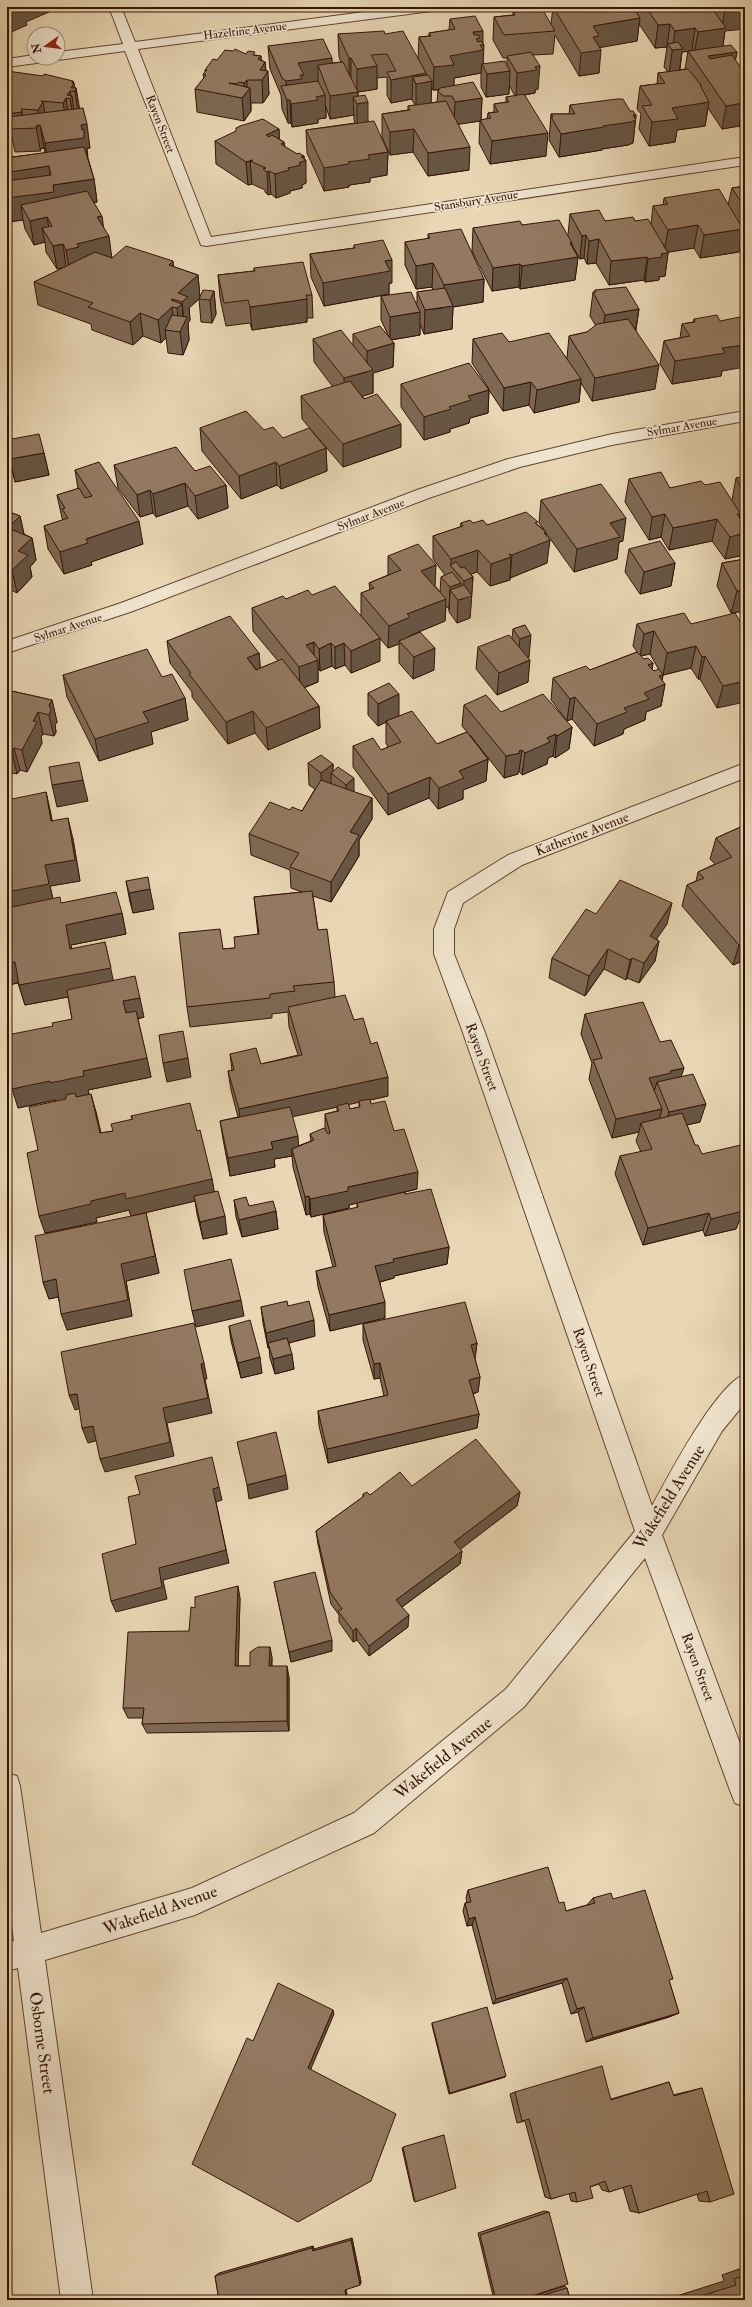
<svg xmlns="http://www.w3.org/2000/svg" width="752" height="2307" font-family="'IM FELL Double Pica',serif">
<rect width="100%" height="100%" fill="#e8d6b4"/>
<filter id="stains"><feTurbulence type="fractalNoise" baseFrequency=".005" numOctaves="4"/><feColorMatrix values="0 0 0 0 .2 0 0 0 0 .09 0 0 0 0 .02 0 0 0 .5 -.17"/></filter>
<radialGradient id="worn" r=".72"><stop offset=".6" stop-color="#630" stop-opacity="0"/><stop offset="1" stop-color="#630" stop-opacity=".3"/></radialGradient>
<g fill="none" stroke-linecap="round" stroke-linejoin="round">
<defs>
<path id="minor" d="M 109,7 L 121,7 L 135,42 L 402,7 L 438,7 L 432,11 L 138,49 L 211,237 L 745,157 L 745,165 L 206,246 L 201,245 L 125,51 L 58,60 L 53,58 L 58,58 L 58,52 L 123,44 Z
M 34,55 L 34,58 L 51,58 L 44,62 L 7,67 L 7,59 Z
M 745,411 L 745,421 L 612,445 L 520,467 L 429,498 L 133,611 L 7,653 L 7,641 L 121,603 L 417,490 L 508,459 L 612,434 Z
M 745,763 L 745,778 L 522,865 L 463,903 L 454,929 L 454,954 L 484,1030 L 652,1506 C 669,1475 715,1386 745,1374 L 745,1403 L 722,1431 L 662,1535 L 745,1757 L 745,1807 L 735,1803 L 731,1793 L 645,1558 L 524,1707 L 374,1833 L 195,1915 L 45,1960 L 93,2300 L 61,2300 L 18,1968 L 7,1971 L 7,1943 L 14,1941 L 7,1888 L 7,1773 L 17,1776 L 20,1786 L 41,1933 L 192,1888 L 354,1813 L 506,1689 L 635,1531 L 462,1030 L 434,954 L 434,929 L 448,892 L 508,855 Z"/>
</defs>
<use href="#minor" stroke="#624432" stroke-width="2"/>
<use href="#minor" fill="#f0e4ce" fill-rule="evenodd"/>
</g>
<path fill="#7e6853" stroke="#361407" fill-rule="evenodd" d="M 553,7 L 633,7 L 636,12 L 637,7 L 745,7 L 725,31 L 723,46 L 737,52 L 735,60 L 741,68 L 745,67 L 745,130 L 742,130 L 739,126 L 722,129 L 708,108 L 705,126 L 677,130 L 675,142 L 649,146 L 639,129 L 641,114 L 637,109 L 640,86 L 657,84 L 658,73 L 668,72 L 664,67 L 667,47 L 655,48 L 639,24 L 637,41 L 599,47 L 599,73 L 579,76 L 555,35 L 553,54 L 533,55 L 538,89 L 535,90 L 535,93 L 525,95 L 546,156 L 490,164 L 479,143 L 480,121 L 458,124 L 469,170 L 428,176 L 413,152 L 390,155 L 382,137 L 382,114 L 408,110 L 408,106 L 415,105 L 412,100 L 412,99 L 391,103 L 387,95 L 387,77 L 377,78 L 377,89 L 358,92 L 358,96 L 368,121 L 388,152 L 387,175 L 370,178 L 370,182 L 349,185 L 349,187 L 324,191 L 307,153 L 306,130 L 355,123 L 354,120 L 354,115 L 330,119 L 326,107 L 326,118 L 318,119 L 318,123 L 292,127 L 291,123 L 288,123 L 282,109 L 281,95 L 270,69 L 268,46 L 332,63 L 341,62 L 339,57 L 338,34 L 385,34 L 418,59 L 419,37 L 429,36 L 429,33 L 449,30 L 450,19 L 483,43 L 483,64 L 507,65 L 507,58 L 503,58 L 493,40 L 494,17 L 513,15 L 513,11 L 551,24 ZM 688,51 L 685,69 L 680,70 L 682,52 ZM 481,73 L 481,87 L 486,97 L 509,94 L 509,85 L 515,96 L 506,97 L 506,102 L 494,104 L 494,112 L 488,113 L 487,119 L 481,120 L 482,98 L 454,85 L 454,78 ZM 431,87 L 433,90 L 438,90 L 438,91 L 437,102 L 431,103 Z
M 246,54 L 261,56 L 261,60 L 265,62 L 266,71 L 269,94 L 263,103 L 251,103 L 251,111 L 244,121 L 197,112 L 195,89 L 204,78 L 203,74 L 205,72 L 205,70 L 217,60 Z
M 7,71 L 73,83 L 75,88 L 76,88 L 79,108 L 90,148 L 87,148 L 88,158 L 94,179 L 97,202 L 94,203 L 104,229 L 112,258 L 174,267 L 198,275 L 200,298 L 214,291 L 216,314 L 212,323 L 201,322 L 199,299 L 200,298 L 189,308 L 190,320 L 188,323 L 189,340 L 183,355 L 168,353 L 166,338 L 161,343 L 143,336 L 133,345 L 92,330 L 91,324 L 38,305 L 34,282 L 64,268 L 57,269 L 46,252 L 45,242 L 34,245 L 25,229 L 23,220 L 7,222 L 7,181 L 11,181 L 10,177 L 7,178 L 7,139 L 12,157 L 45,153 L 44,148 L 40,149 L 41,151 L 15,152 L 12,137 L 9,137 L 7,128 Z
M 570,105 L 630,111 L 636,115 L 633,143 L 628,145 L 602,149 L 602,150 L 559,157 L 549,140 L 551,114 L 569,114 Z
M 279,129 L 279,139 L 284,142 L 285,147 L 297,154 L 304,156 L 306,183 L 302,185 L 302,188 L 290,191 L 290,193 L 276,198 L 271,194 L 268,195 L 265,192 L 265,190 L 252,184 L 248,185 L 216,164 L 215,141 Z
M 745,186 L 745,238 L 742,234 L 739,252 L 700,258 L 694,248 L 668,252 L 668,253 L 665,276 L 659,277 L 659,280 L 645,282 L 644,280 L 609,285 L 596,263 L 587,264 L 584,258 L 580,259 L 572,245 L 572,246 L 578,257 L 575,280 L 520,289 L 519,287 L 492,291 L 472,251 L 473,228 L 522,225 L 568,235 L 570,214 L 605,221 L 635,221 L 651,224 L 653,206 L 663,205 L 664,198 L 728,205 L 732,188 Z
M 428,234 L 484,279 L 483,302 L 453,307 L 452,329 L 424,334 L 420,324 L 420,335 L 391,340 L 394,343 L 393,367 L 373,373 L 373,393 L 362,396 L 401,447 L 343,467 L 302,419 L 301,396 L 333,387 L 314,362 L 313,339 L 353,346 L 353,334 L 389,337 L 381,320 L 381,296 L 417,303 L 417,292 L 433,290 L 432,287 L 416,289 L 405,265 L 405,242 L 428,239 Z
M 354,245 L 392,283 L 389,283 L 389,294 L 324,306 L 311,277 L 310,254 L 354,248 Z
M 254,268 L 312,295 L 313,318 L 307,318 L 307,322 L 252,330 L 250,323 L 226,326 L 220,298 L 218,275 L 254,271 Z
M 595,290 L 639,309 L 636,330 L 655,389 L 592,401 L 581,383 L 579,402 L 534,413 L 529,405 L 503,411 L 489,390 L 488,413 L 470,418 L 469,423 L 450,429 L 450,432 L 424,440 L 401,407 L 401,384 L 489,389 L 472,363 L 473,339 L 509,342 L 567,358 L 569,336 L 587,332 L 596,326 L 590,316 L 593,292 L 595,292 Z
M 694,319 L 722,371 L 721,376 L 672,384 L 660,364 L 664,341 L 680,338 L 682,324 L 693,322 Z
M 200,428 L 264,430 L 283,438 L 326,448 L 327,471 L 281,489 L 277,485 L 241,499 L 202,451 Z
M 7,440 L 44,453 L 49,475 L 15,482 L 7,449 Z
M 114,465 L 195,471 L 226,485 L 228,508 L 198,519 L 188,506 L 156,517 L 153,513 L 140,517 L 118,488 Z
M 75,470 L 143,544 L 91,562 L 92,565 L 64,574 L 48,549 L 44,526 L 63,520 L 62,518 L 57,495 L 78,489 Z
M 745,475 L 745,551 L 744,555 L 725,559 L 712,541 L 669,550 L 661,537 L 649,540 L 625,502 L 629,479 L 670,488 L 705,485 L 732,500 L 736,478 L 745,477 Z
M 541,500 L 623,541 L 619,542 L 617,559 L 574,572 L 546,533 L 547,563 L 510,578 L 510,580 L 490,586 L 477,572 L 471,574 L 473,577 L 470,618 L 457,623 L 449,612 L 449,609 L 446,606 L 445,621 L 409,636 L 434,670 L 413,679 L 399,663 L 399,644 L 388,648 L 361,616 L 361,593 L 370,590 L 369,583 L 388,575 L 388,556 L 436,587 L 440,592 L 441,577 L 445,575 L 433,559 L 433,536 L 460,527 L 461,523 L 473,523 L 487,525 L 537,524 L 545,531 L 539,523 Z
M 7,511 L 20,516 L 24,534 L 32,538 L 36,560 L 30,567 L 32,577 L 17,593 L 7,588 Z
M 629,549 L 675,563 L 671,586 L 640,594 L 625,572 Z
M 745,559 L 745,611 L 731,613 L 717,586 L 722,563 Z
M 312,595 L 380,661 L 351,673 L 345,665 L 335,669 L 332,666 L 320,671 L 318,668 L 318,682 L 304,688 L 319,706 L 320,728 L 268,750 L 255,733 L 228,744 L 192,697 L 192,692 L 170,663 L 167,641 L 259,653 L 260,668 L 278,661 L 253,631 L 252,608 L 286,599 Z
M 637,624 L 691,624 L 745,630 L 717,708 L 700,679 L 698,679 L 691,668 L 663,675 L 662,681 L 665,684 L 661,706 L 646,712 L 645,720 L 624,729 L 623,734 L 594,746 L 572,719 L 567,721 L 551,700 L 553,678 L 590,670 L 637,652 L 633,646 ZM 650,654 L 659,670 L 654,671 L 652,669 L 653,663 L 644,659 L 641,656 Z
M 525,625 L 529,657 L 528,658 L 528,682 L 497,695 L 476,669 L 478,647 L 512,638 L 513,629 Z
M 63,675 L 185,698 L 188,720 L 151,732 L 153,744 L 99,761 L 67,697 Z
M 7,690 L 52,700 L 57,722 L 55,725 L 56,732 L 54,736 L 43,734 L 41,737 L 42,743 L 27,772 L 20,770 L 17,774 L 7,772 Z
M 368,693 L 437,744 L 467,732 L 462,726 L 464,705 L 572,727 L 569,749 L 555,758 L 553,756 L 548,758 L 547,764 L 522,775 L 519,771 L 518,772 L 518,774 L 504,778 L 470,735 L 488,759 L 486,781 L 463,790 L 463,799 L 438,809 L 429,798 L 388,815 L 353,767 L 353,746 L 381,750 L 388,747 L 386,743 L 386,722 L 378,726 L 368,715 Z
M 308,763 L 333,764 L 333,772 L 354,792 L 372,798 L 372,819 L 359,840 L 359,856 L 331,902 L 313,896 L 318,930 L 334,982 L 335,997 L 354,1020 L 388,1096 L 370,1100 L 371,1104 L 394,1131 L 417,1189 L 405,1192 L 405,1194 L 449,1247 L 447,1264 L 394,1276 L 394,1278 L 380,1282 L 385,1318 L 330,1331 L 318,1287 L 316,1271 L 333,1267 L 324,1232 L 323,1215 L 357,1208 L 357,1203 L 349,1205 L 349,1208 L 311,1217 L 310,1214 L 306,1215 L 293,1167 L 292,1156 L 274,1159 L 275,1167 L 230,1176 L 223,1139 L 220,1121 L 238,1117 L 231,1090 L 228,1071 L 232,1071 L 230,1054 L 261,1064 L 298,1055 L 289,1027 L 288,1012 L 272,1014 L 272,1018 L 190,1027 L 187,1007 L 223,949 L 235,948 L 258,934 L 254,897 L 302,892 L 291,888 L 290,870 L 251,855 L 249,834 L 290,810 L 302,811 L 315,789 L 309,785 ZM 359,1102 L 359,1107 L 350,1109 L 348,1104 ZM 337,1107 L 337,1111 L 325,1114 L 325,1130 L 310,1134 L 311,1141 L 298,1146 L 292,1116 Z
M 46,792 L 52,821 L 73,839 L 80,881 L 50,886 L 53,899 L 61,903 L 122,913 L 126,934 L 71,945 L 72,949 L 114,981 L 144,1017 L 138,1019 L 151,1077 L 88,1090 L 89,1094 L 96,1112 L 101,1133 L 113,1131 L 132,1119 L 131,1116 L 197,1131 L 212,1179 L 214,1192 L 227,1234 L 203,1239 L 197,1214 L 195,1201 L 140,1214 L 150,1230 L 159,1273 L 126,1281 L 132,1316 L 67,1330 L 58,1297 L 49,1299 L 43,1282 L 131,1216 L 129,1210 L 96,1218 L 97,1222 L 45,1233 L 38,1150 L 56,1101 L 55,1100 L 18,1108 L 53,1026 L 72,1019 L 68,997 L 25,1005 L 18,983 L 9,985 Z
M 745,825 L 745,960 L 733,965 L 682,906 L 687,885 L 696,881 L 698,872 L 715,864 L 710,859 L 716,838 Z
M 126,881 L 154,909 L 133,913 L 130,902 Z
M 596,914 L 667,924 L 656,939 L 659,941 L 655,961 L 639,983 L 627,978 L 626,980 L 604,969 L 585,996 L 549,978 L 552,958 Z
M 585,1014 L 660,1042 L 681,1076 L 700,1122 L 687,1125 L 695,1145 L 702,1154 L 745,1220 L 739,1221 L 736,1229 L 705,1236 L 703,1230 L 643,1245 L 615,1174 L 620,1156 L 641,1152 L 636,1141 L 639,1132 L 612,1138 L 589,1079 L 592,1063 L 581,1034 Z
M 234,1200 L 249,1206 L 276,1211 L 278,1229 L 242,1237 L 236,1217 Z
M 288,1306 L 315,1336 L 289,1343 L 294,1369 L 275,1374 L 270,1358 L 269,1348 L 268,1348 L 263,1323 L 261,1307 Z
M 363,1324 L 477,1343 L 475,1359 L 480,1377 L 478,1392 L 473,1394 L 479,1414 L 477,1428 L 328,1463 L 319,1426 L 318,1411 L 384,1396 L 380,1378 L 374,1379 L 363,1340 Z
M 229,1326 L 262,1373 L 241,1378 L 231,1341 Z
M 412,1486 L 520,1492 L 517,1506 L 460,1549 L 462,1551 L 460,1564 L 402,1607 L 408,1627 L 369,1656 L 357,1640 L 353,1642 L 339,1622 L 339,1615 L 331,1604 L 318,1544 L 316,1531 L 363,1497 L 363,1494 L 370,1495 Z
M 274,1582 L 332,1651 L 291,1662 Z
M 240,1598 L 238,1666 L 250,1666 L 272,1657 L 272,1666 L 289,1677 L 289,1731 L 147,1733 L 142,1724 L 143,1718 L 128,1718 L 123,1708 L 189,1631 L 195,1608 Z
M 468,1890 L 559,1903 L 566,1911 L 587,1905 L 593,1898 L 613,1899 L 669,1981 L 679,2013 L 669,2017 L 586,2042 L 578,2012 L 571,2014 L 562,1983 L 493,2004 L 472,1925 L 467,1926 L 463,1911 L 465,1903 L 467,1903 L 466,1898 Z
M 432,2023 L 505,2077 L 449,2094 L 432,2025 Z
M 669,2082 L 673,2095 L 702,2088 L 710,2202 L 699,2201 L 697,2194 L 639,2213 L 630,2211 L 623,2187 L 609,2192 L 602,2190 L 599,2184 L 590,2187 L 577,2202 L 571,2201 L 569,2193 L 551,2199 L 545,2197 L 525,2121 L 517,2123 L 510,2094 L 515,2092 L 611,2099 Z
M 444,2135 L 415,2202 L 414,2201 L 402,2148 Z
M 544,2211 L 549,2212 L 530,2297 L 565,2286 L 567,2288 L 570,2300 L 494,2300 L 478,2233 Z
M 352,2238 L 361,2282 L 360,2285 L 346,2289 L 348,2300 L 219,2300 L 215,2276 L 219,2273 L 313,2246 L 314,2249 Z
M 745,2267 L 745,2300 L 664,2300 L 724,2281 L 722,2275 Z"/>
<path fill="#675544" stroke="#361407" d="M 13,7 L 48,7 L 49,12 L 26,22 L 27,25 L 7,34 L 7,10 Z
M 740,7 L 745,7 L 745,29 L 725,31 L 722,51 L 694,54 L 698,32 L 722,28 L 725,9 Z
M 640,18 L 637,41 L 598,48 L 601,50 L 599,73 L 579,76 L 581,53 L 593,26 Z
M 670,24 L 667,47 L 655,48 L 658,25 Z
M 695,28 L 692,51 L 682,52 L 679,72 L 669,73 L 675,31 Z
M 483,31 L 483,45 L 484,45 L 483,66 L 482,64 L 481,73 L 454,78 L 454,88 L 433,90 L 434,67 L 450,56 L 473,32 Z
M 737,52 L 733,75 L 707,78 L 708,56 Z
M 261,56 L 261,68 L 265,62 L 266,74 L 268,71 L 269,94 L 263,103 L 262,80 L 258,59 Z
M 332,58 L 333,81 L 318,65 L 318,83 L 290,100 L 291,123 L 288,123 L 286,81 L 298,63 Z
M 349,58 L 351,58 L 351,81 L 349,81 Z
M 377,66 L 377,89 L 358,92 L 358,104 L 368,102 L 368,126 L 357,127 L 357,104 L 353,97 L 354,115 L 330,119 L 330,96 L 357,92 L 357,69 Z
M 540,66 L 538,89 L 535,90 L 535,93 L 516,96 L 517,73 L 535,67 Z
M 510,71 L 509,94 L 486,97 L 487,74 Z
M 426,73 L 426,82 L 432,81 L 431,104 L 416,107 L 416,84 L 413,77 L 412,99 L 391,103 L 391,80 Z
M 247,80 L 247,91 L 250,88 L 251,111 L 244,121 L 242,98 L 245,94 L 244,83 Z
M 73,81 L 74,84 L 74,83 L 75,90 L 76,88 L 80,111 L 78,115 L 75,91 L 72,91 L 72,83 Z
M 700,85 L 701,85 L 698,104 L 709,102 L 705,126 L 677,130 L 675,142 L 649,146 L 652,122 L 672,108 Z
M 70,91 L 71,97 L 72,96 L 75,119 L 74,122 L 70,99 L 67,95 Z
M 325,95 L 326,118 L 318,119 L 318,123 L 292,127 L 291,104 L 316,97 Z
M 66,98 L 69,122 L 67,126 L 63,103 Z
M 482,98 L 481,121 L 480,120 L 480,121 L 454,125 L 455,102 Z
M 43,102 L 47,125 L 42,133 L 38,110 Z
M 743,103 L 739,126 L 722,129 L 726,106 Z
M 22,112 L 25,128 L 8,117 L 12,137 L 9,137 L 7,124 L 7,114 Z
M 633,115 L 636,115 L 633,143 L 628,145 L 602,149 L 602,150 L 559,157 L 561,134 L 603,126 Z
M 745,115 L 745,130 L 742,130 Z
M 87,124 L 90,148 L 87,148 L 87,161 L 48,166 L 45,143 L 81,125 Z
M 40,125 L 44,148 L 40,149 L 36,126 Z
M 279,129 L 280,152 L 266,135 Z
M 414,129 L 413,152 L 390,155 L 390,132 Z
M 548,133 L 546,156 L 490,164 L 492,141 Z
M 284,142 L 286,166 L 281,144 Z
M 470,147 L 469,170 L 428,176 L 428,153 Z
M 388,152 L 387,175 L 370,178 L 370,182 L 349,185 L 349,187 L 324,191 L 324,168 L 348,162 L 368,155 Z
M 7,154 L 11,154 L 15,171 L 49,166 L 52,189 L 14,195 L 7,160 Z
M 304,156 L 304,161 L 306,160 L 306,183 L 302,185 L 302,188 L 290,191 L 290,193 L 276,198 L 275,174 L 299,163 L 301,157 Z
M 7,160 L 10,177 L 7,178 Z
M 253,160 L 250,161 L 252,184 L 248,185 L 246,162 Z
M 269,171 L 271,194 L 268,195 L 267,172 Z
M 94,179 L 97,202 L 57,208 L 21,205 L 23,220 L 7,222 L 7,198 L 53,185 Z
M 102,216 L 105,237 L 109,236 L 112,259 L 70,273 L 66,250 L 77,244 L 97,217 Z
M 47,217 L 51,240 L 42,228 L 45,242 L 34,245 L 30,221 Z
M 698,225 L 694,248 L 664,253 L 668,230 Z
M 743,229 L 739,252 L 700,258 L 704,235 Z
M 586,235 L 584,258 L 580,259 L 582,236 Z
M 599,239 L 596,263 L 587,264 L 589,241 Z
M 570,243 L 572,243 L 570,258 L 578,257 L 575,280 L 520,289 L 522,266 Z
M 63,244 L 66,267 L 57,269 L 53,246 Z
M 668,253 L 665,276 L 659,277 L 659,280 L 645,282 L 648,259 L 661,254 Z
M 647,257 L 644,280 L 609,285 L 611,261 Z
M 392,260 L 392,283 L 389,283 L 389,294 L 324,306 L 323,283 L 385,261 Z
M 173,261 L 176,284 L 169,265 Z
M 433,263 L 432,287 L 416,289 L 416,266 Z
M 520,264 L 519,287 L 492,291 L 493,268 Z
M 198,275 L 200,298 L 189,308 L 190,320 L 188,323 L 189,340 L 183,355 L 180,332 L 179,332 L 177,308 L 182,304 L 184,324 L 184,323 L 182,302 L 178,293 Z
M 484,279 L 483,302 L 453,307 L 452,329 L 424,334 L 425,310 L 443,308 L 444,285 Z
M 214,291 L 216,314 L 212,323 L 210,300 Z
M 172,299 L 173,307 L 172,307 L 175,330 L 165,330 L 166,338 L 161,343 L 158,320 L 171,300 Z
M 307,299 L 307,322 L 252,330 L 250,307 Z
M 639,309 L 635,333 L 602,338 L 605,315 Z
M 420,312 L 420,335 L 390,340 L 390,317 Z
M 140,313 L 143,336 L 133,345 L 130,322 Z
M 394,343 L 393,367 L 373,373 L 373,393 L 344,402 L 344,378 L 367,372 L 367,351 Z
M 745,345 L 745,367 L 722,371 L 721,376 L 672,384 L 675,361 L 722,348 Z
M 659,365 L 655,389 L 592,401 L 595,378 Z
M 581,379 L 579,402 L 534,413 L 537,390 Z
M 531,382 L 529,405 L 503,411 L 504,388 Z
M 489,390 L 488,413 L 470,418 L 469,423 L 450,429 L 450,432 L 424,440 L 424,417 L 449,407 L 468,396 Z
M 401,424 L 401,447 L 343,467 L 343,444 Z
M 326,448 L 327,471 L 281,489 L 279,466 Z
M 44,453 L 49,475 L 15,482 L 10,459 Z
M 276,462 L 277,485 L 241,499 L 239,476 Z
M 185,483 L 188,506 L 156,517 L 153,494 Z
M 226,485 L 228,508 L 198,519 L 195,496 Z
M 150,490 L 153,513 L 140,517 L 137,495 Z
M 740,513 L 735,536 L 745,533 L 745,551 L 744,555 L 725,559 L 730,537 L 737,514 Z
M 665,514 L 661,537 L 649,540 L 652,517 Z
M 20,516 L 25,539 L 8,528 Z
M 626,518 L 623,541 L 619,542 L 617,559 L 574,572 L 577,549 L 610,523 Z
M 717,519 L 712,541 L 669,550 L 673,528 Z
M 139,521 L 143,544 L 91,562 L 92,565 L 64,574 L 60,552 L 86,539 Z
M 546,532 L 545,542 L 550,540 L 547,563 L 510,578 L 512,555 L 544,533 Z
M 32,538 L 36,560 L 30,567 L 32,577 L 17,593 L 12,570 L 18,551 Z
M 478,550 L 477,572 L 461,578 L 451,566 L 451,559 Z
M 511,557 L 510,580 L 490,586 L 491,564 Z
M 675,563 L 671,586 L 640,594 L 644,572 Z
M 436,565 L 435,588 L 421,571 Z
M 473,577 L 470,618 L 457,623 L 458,600 L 450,590 L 449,610 L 450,587 L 461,583 L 460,600 L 463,599 L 464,581 Z
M 745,590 L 745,611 L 731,613 L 737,591 Z
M 446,599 L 445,621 L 409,636 L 409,640 L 399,641 L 399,644 L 388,648 L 389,626 L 407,614 Z
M 654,631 L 650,654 L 640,656 L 644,634 Z
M 531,635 L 529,657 L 517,661 L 520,639 Z
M 380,638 L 380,661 L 351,673 L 351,651 Z
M 314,642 L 314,661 L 318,660 L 318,682 L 300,689 L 299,667 L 306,645 Z
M 331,643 L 332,666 L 320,671 L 319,649 Z
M 344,643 L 345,665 L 335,669 L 335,647 Z
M 696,646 L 691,668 L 663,675 L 661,686 L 665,684 L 661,706 L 646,712 L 645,720 L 624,729 L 623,734 L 594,746 L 597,724 L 624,708 L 644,693 L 659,676 L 663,675 L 667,653 Z
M 435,648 L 434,670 L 413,679 L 414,657 Z
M 259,653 L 261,675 L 247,658 Z
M 705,656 L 700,679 L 698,679 L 702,657 Z
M 530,660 L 528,682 L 497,695 L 499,673 Z
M 653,663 L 649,685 L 648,665 Z
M 745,681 L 745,702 L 717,708 L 723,686 Z
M 399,694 L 399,716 L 386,721 L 386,722 L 378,726 L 378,704 Z
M 575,697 L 572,719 L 567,721 L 570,699 Z
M 185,698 L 188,720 L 151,732 L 153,744 L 99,761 L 95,739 L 143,712 Z
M 52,700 L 57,722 L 55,725 L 56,732 L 54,736 L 49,715 L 49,705 Z
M 319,706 L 320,728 L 268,750 L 266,728 Z
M 253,711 L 255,733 L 228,744 L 226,722 Z
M 38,712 L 43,734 L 41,737 L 42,743 L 27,772 L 22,750 L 33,721 Z
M 572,727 L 569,749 L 555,758 L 557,736 Z
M 556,734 L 553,756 L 548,758 L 547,764 L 522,775 L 525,753 L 547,738 Z
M 14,748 L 20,770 L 17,774 L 12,752 Z
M 522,750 L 519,771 L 518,772 L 518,774 L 504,778 L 506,756 Z
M 488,759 L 486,781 L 463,790 L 463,799 L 438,809 L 439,788 L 459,771 Z
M 333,764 L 333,775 L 331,773 L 331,787 L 322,794 L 321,773 Z
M 430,777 L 429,798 L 388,815 L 388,794 Z
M 354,778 L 354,800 L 347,806 L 346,785 Z
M 83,780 L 88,801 L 57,807 L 52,785 Z
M 46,792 L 51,814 L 56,842 L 51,821 Z
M 372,798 L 372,819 L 359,840 L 359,856 L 331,902 L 331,882 L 350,832 Z
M 68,818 L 73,839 L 80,881 L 50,886 L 54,905 L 7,914 L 7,892 L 45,865 Z
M 150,889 L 154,909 L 133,913 L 129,893 Z
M 672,903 L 667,924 L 645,956 L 650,936 Z
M 122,913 L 126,934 L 71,945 L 76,969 L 70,949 L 66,925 Z
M 659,941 L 655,961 L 639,983 L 644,963 Z
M 105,942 L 115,988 L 25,1005 L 19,985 Z
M 745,943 L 745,960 L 733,965 L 739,945 Z
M 608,949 L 604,969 L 585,996 L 589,976 Z
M 632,958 L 627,978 L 626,980 L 630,960 Z
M 15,962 L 21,982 L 9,985 L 7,979 L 7,964 Z
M 140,998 L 144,1017 L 128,1021 L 123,1001 Z
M 147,1058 L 151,1077 L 88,1090 L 89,1095 L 56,1102 L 55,1100 L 18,1108 L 12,1089 L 83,1071 Z
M 188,1058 L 191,1077 L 167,1082 L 163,1063 Z
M 684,1068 L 678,1087 L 657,1082 L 653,1095 L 649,1078 L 670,1071 Z
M 388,1077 L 388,1096 L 241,1128 L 239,1109 Z
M 91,1094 L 96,1112 L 105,1152 L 100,1133 Z
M 706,1104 L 700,1122 L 664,1130 L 669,1112 Z
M 662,1109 L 657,1127 L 641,1123 L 639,1132 L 612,1138 L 616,1119 Z
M 298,1136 L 299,1154 L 292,1149 L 292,1156 L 274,1159 L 275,1167 L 230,1176 L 228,1158 L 271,1142 Z
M 418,1172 L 417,1189 L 349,1205 L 349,1208 L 311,1217 L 310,1199 L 348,1187 Z
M 212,1179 L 215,1196 L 194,1196 L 195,1201 L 131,1216 L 129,1210 L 96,1218 L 97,1222 L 45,1233 L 39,1216 L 91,1201 L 125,1193 Z
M 309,1196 L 310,1214 L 306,1215 L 305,1197 Z
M 745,1204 L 745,1220 L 739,1221 L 736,1229 L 705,1236 L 711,1219 L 740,1205 Z
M 276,1211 L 278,1229 L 242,1237 L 239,1220 Z
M 146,1213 L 159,1273 L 126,1281 L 132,1316 L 67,1330 L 61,1314 L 121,1264 Z
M 709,1213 L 703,1230 L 643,1245 L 648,1228 Z
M 225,1216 L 227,1234 L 203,1239 L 200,1222 Z
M 449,1247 L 447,1264 L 394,1276 L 394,1278 L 375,1283 L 375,1266 L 393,1259 Z
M 56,1279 L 62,1296 L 49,1299 L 43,1282 Z
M 241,1300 L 244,1316 L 196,1327 L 192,1311 Z
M 385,1302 L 385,1318 L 330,1331 L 329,1315 Z
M 314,1320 L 315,1336 L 270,1348 L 268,1343 L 269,1348 L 268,1348 L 266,1333 Z
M 477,1343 L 475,1359 L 469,1360 L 471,1345 Z
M 292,1354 L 294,1369 L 275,1374 L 273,1359 Z
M 260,1357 L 262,1373 L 241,1378 L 238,1363 Z
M 204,1363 L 207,1379 L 205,1379 L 212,1413 L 167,1423 L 174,1456 L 105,1472 L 100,1459 L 163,1408 L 201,1364 Z
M 380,1363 L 380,1378 L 374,1379 L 374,1364 Z
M 480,1377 L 478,1392 L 467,1395 L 469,1380 Z
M 77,1394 L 82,1408 L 75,1410 L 69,1395 Z
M 479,1414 L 477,1428 L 328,1463 L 327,1449 Z
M 93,1426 L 99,1440 L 88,1443 L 82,1428 Z
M 286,1475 L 288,1489 L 249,1499 L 247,1485 Z
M 219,1487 L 222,1500 L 216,1502 L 229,1563 L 163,1580 L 167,1599 L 116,1612 L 111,1601 L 159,1568 L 213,1489 Z
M 520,1492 L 517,1506 L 453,1555 L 454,1542 Z
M 462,1551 L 460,1564 L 395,1612 L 396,1600 Z
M 238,1586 L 240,1598 L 238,1677 L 235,1666 Z
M 409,1615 L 408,1627 L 369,1656 L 369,1646 Z
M 356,1628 L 357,1640 L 353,1642 L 353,1631 Z
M 332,1640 L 332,1651 L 291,1662 L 289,1652 Z
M 270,1647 L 272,1657 L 271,1676 L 269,1666 Z
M 287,1666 L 289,1677 L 289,1731 L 287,1721 Z
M 475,1917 L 472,1925 L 467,1926 L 469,1919 Z
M 567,1978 L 562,1983 L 493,2004 L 496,1999 Z
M 584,2007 L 578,2012 L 571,2014 L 577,2009 Z
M 333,2010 L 334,2014 L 310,2071 L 308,2068 Z
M 679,2013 L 669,2017 L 586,2042 L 593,2038 Z
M 506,2076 L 505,2077 L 449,2094 L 450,2093 Z
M 352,2238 L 361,2282 L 360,2285 L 351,2240 Z
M 313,2246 L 314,2249 L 313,2251 L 312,2248 Z
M 345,2286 L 348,2300 L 346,2300 L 345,2290 Z"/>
<path fill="#937961" stroke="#361407" d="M 7,7 L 13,7 L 7,10 Z
M 541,7 L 555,31 L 504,35 L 494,17 L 515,15 L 513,11 Z
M 553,7 L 633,7 L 640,18 L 593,26 L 599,36 L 593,37 L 601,50 L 581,53 Z
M 646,7 L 711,7 L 726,28 L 698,32 L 695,28 L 675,31 L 670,24 L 658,25 Z
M 724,7 L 740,7 L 725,9 Z
M 475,16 L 483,31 L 473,32 L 474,35 L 478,35 L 480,38 L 476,39 L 478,42 L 481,41 L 484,45 L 480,45 L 483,50 L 450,56 L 454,65 L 434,67 L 419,37 L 431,36 L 429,33 L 455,29 L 450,19 Z
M 384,31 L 385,34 L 403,31 L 426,73 L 391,80 L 387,72 L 396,71 L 387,54 L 371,55 L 377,66 L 357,69 L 351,58 L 349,58 L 338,34 Z
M 323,39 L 332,58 L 298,63 L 304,75 L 300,75 L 302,79 L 286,81 L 282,78 L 268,46 Z
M 678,42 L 683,49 L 672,50 L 668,44 Z
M 731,45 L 737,52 L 708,56 L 710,59 L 732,55 L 741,68 L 745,67 L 745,105 L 743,103 L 726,106 L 688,51 Z
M 235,49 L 246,54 L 248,51 L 255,52 L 253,55 L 261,56 L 258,59 L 265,62 L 260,70 L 268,71 L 262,80 L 247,80 L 244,83 L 239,82 L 237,84 L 229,83 L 250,88 L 242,98 L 195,89 L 206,75 L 203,74 L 207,70 L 205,70 L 213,59 L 217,60 L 225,50 L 233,51 Z
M 531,52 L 540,66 L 535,67 L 537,70 L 517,73 L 507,56 Z
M 505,61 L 510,71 L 487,74 L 482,64 Z
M 343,62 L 358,92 L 330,96 L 318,65 Z
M 688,69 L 701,85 L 700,85 L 709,102 L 672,108 L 678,119 L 652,122 L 642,106 L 652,105 L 640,86 L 665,83 L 658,73 Z
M 7,71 L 43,76 L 44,74 L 73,81 L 72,83 L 74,83 L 71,88 L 76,88 L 75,91 L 70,91 L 67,95 L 72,96 L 70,99 L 66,98 L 63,103 L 41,101 L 43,102 L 38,110 L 21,109 L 22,112 L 7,114 Z
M 428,75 L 432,81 L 416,84 L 413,77 Z
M 318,81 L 325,95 L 316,97 L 318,100 L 291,104 L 290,100 L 287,100 L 281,86 Z
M 473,82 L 482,98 L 455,102 L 452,96 L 443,96 L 438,91 L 440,88 Z
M 524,94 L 548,133 L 492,141 L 480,120 L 491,118 L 488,113 L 498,112 L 494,104 L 509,102 L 506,97 Z
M 365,95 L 368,102 L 357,104 L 353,97 Z
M 617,99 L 623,99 L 630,111 L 633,111 L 636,115 L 633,115 L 636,120 L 631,122 L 603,126 L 604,127 L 561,134 L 551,117 L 553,117 L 551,114 L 575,114 L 570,105 Z
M 446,101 L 470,147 L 428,153 L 414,129 L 390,132 L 382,114 L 410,110 L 408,106 Z
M 83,108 L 87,124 L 81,125 L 82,130 L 84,129 L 84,138 L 45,143 L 40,125 L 36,126 L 37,128 L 11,129 L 8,117 Z
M 263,119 L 279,129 L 266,135 L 269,137 L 272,135 L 284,142 L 281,144 L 297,154 L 299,153 L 304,156 L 301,157 L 306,160 L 299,163 L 301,165 L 288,168 L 289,170 L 275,174 L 269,171 L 267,172 L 263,169 L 266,168 L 250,161 L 253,160 L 246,162 L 215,141 L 236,131 L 236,128 L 240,126 Z
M 374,121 L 388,152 L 368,155 L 370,159 L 348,162 L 349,164 L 324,168 L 306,130 Z
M 7,139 L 11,154 L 7,154 Z
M 84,147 L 94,179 L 53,185 L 54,192 L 7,198 L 7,181 L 51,175 L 49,166 L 10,172 L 7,158 Z
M 745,186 L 745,208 L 732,188 Z
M 719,189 L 743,229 L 704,235 L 698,225 L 668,230 L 653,206 L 668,204 L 664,198 Z
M 87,191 L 102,216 L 97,217 L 109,236 L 77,244 L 79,247 L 66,250 L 63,244 L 53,246 L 42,228 L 52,226 L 47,217 L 30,221 L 21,205 Z
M 599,210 L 605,221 L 633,217 L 635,221 L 648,219 L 668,253 L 661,254 L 662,257 L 648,259 L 647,257 L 611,261 L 599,239 L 589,241 L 586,235 L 582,236 L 570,214 Z
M 559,220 L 572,243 L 570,243 L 578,257 L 522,266 L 520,264 L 493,268 L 473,228 L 520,221 L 522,225 Z
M 461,229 L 484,279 L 444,285 L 433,263 L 416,266 L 405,242 L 430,238 L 428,234 Z
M 383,240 L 392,260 L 385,261 L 390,271 L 323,283 L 310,254 L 355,248 L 354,245 Z
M 126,246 L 173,261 L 169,265 L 198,275 L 178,293 L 188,297 L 182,302 L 172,299 L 171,300 L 182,304 L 177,308 L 172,307 L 158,320 L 140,313 L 130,322 L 88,307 L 93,303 L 34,282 L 95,252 L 112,258 Z
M 303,262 L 312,295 L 306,295 L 307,299 L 250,307 L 248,300 L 224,303 L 218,275 L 255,271 L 254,268 Z
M 626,287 L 639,309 L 605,315 L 593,292 L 596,292 L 595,290 Z
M 445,288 L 453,306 L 425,310 L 417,292 Z
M 203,290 L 214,291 L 210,300 L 199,299 Z
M 411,292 L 420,312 L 390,317 L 381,296 Z
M 172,315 L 187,317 L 180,332 L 165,330 Z
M 717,315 L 720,321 L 745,316 L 745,345 L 722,348 L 725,353 L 675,361 L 664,341 L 690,336 L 682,324 L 695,322 L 694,319 Z
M 628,319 L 659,365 L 595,378 L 569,336 L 587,332 L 597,324 Z
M 380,326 L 394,343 L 367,351 L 353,334 Z
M 341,330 L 373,370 L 344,378 L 313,339 Z
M 502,333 L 509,342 L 549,333 L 581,379 L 537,390 L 531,382 L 504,388 L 473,339 Z
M 469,363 L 489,390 L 468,396 L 471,400 L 449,407 L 451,409 L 424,417 L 401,384 Z
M 350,381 L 364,399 L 377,394 L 401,424 L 343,444 L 301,396 Z
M 246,411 L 264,430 L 273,427 L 283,438 L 309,428 L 326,448 L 279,466 L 276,462 L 239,476 L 200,428 Z
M 39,434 L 44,453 L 10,459 L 7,447 L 7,440 Z
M 176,447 L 195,471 L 210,466 L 226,485 L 195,496 L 185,483 L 153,494 L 150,490 L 137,495 L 114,465 Z
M 99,462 L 139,521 L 86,539 L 88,543 L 60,552 L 44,526 L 68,518 L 62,509 L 65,508 L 57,495 L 79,488 L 85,498 L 92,496 L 75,470 Z
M 661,472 L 670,488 L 701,481 L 705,485 L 720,482 L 740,513 L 737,514 L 745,526 L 745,533 L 730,537 L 717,519 L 673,528 L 665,514 L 652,517 L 629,479 Z
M 745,477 L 745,495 L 736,478 Z
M 601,484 L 626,518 L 610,523 L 620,537 L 577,549 L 541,500 Z
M 7,511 L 20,516 L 8,528 L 32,538 L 18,551 L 28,555 L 12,570 L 7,568 Z
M 526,512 L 538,522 L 535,523 L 546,532 L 544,533 L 550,540 L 512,555 L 509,554 L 511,557 L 491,564 L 478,550 L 451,559 L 433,536 L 463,526 L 461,523 L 470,520 L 473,523 L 483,520 L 487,525 Z
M 660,541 L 675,563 L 644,572 L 629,549 Z
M 418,544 L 436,565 L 421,571 L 446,599 L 407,614 L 410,617 L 389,626 L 361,593 L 374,588 L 369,583 L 401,570 L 388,556 Z
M 745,559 L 745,590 L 737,591 L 722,563 Z
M 456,562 L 461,568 L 464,567 L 473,577 L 464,581 L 450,565 Z
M 452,572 L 461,583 L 450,587 L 441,577 Z
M 464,585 L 472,596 L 458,600 L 450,590 Z
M 335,586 L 380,638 L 351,651 L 344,643 L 335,647 L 331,643 L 319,649 L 314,642 L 306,645 L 318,660 L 299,667 L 252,608 L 283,596 L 286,599 L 308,590 L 312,595 Z
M 684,613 L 691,624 L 735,613 L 745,630 L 745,681 L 723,686 L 705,656 L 702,657 L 696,646 L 667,653 L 654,631 L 644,634 L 637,624 Z
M 230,616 L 259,653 L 247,658 L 256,670 L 282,659 L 319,706 L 266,728 L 253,711 L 226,722 L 189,674 L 191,673 L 167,641 Z
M 525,625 L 531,635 L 520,639 L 513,629 Z
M 420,632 L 435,648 L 414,657 L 399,641 Z
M 509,635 L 530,660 L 499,673 L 478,647 Z
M 147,649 L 162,677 L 172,674 L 185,698 L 143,712 L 149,722 L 95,739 L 63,675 Z
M 637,652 L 644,659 L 648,658 L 653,663 L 648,665 L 654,671 L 659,669 L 663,675 L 659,676 L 665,684 L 644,693 L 649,699 L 624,708 L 627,712 L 597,724 L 575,697 L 570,699 L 553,678 L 586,666 L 590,670 Z
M 389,683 L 399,694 L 378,704 L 368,693 Z
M 7,690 L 52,700 L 49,705 L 51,710 L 49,715 L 38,712 L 33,721 L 37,722 L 22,750 L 14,748 L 12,752 L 7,751 Z
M 543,694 L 572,727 L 557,736 L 556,734 L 547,738 L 550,742 L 525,753 L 522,750 L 519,751 L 520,753 L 506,756 L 464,705 L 486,695 L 501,712 Z
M 412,711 L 437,744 L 467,732 L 488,759 L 459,771 L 464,778 L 439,788 L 430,777 L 388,794 L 353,746 L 373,738 L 381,750 L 401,742 L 386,721 Z
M 321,755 L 333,764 L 321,773 L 308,763 Z
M 79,762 L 83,780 L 52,785 L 49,767 Z
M 338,767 L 354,778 L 346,785 L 331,773 Z
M 321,780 L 372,798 L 350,832 L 359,835 L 331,882 L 290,867 L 299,853 L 249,834 L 270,802 L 290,810 L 292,807 L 302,811 Z
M 46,792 L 51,821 L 68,818 L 75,860 L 45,865 L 49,884 L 7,892 L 7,800 Z
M 745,825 L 745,943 L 739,945 L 687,885 L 704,878 L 698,872 L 732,857 L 716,838 Z
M 148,877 L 150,889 L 129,893 L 126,881 Z
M 620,880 L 672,903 L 650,936 L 659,941 L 644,963 L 632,958 L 630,960 L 608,949 L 589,976 L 552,958 L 586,909 L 596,914 Z
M 312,891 L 318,930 L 327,929 L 334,982 L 293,986 L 295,991 L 270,994 L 270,998 L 187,1007 L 179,933 L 220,929 L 223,949 L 235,948 L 234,937 L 259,934 L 254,897 Z
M 116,892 L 122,913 L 66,925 L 70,949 L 105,942 L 111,968 L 19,985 L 15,962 L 7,964 L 7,908 L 60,897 L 61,903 Z
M 135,976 L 140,998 L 123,1001 L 126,1013 L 136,1011 L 147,1058 L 83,1071 L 84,1076 L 50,1083 L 50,1081 L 12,1089 L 7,1058 L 7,1035 L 53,1026 L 52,1023 L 72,1019 L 67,990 Z
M 345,995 L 354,1020 L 363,1018 L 371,1044 L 377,1042 L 388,1077 L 239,1109 L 228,1071 L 234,1070 L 230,1054 L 256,1048 L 261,1064 L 302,1055 L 288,1007 Z
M 643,1002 L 660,1042 L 671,1040 L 684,1068 L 670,1071 L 671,1073 L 649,1078 L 662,1109 L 616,1119 L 593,1060 L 602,1058 L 585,1014 Z
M 183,1031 L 188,1058 L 163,1063 L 159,1035 Z
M 693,1074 L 706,1104 L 669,1112 L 657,1082 Z
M 75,1093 L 76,1097 L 91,1094 L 100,1133 L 113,1131 L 111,1124 L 133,1119 L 131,1116 L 190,1103 L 197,1131 L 200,1130 L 212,1179 L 126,1199 L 125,1193 L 91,1201 L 91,1204 L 39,1216 L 27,1153 L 38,1150 L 29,1107 L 66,1099 L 66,1095 Z
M 370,1099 L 371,1104 L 385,1101 L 394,1131 L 404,1129 L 418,1172 L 348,1187 L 348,1191 L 310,1199 L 309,1196 L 305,1197 L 292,1149 L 314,1140 L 310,1134 L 324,1128 L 328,1134 L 330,1133 L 325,1114 L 339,1111 L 337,1106 L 348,1103 L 350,1109 L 360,1107 L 359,1101 Z
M 290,1107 L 298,1136 L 271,1142 L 273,1149 L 228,1158 L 220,1121 Z
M 682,1113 L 695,1145 L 698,1145 L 702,1154 L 745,1144 L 745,1204 L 740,1205 L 743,1211 L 711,1219 L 709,1213 L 648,1228 L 620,1156 L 652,1149 L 641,1123 Z
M 431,1189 L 449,1247 L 393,1259 L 394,1262 L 375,1266 L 385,1302 L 329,1315 L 316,1271 L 336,1266 L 323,1215 L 358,1207 L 357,1203 L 405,1192 L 405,1194 Z
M 218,1191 L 225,1216 L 200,1222 L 194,1196 Z
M 246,1197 L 249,1206 L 273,1201 L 276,1211 L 239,1220 L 234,1200 Z
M 146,1213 L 155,1256 L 121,1264 L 128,1300 L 61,1314 L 56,1279 L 43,1282 L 35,1236 Z
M 231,1259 L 241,1300 L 192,1311 L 184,1270 Z
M 287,1301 L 288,1306 L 309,1301 L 314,1320 L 266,1333 L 261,1307 Z
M 465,1302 L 477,1343 L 471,1345 L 480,1377 L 469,1380 L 479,1414 L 327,1449 L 318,1411 L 388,1395 L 380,1363 L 374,1364 L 363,1324 Z
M 250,1320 L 260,1357 L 238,1363 L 229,1326 Z
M 194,1323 L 204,1363 L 201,1364 L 208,1398 L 163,1408 L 170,1442 L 100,1459 L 93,1426 L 82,1428 L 77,1394 L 69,1395 L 61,1352 Z
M 287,1338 L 292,1354 L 273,1359 L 268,1343 Z
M 276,1432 L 286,1475 L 247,1485 L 237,1442 Z
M 476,1439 L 520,1492 L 454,1542 L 462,1551 L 396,1600 L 409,1615 L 369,1646 L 356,1628 L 353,1631 L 338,1611 L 342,1609 L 330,1592 L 316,1531 L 364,1496 L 363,1494 L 367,1492 L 370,1495 L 400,1472 L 412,1486 Z
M 212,1457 L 219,1487 L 213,1489 L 226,1550 L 159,1568 L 162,1587 L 111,1601 L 102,1554 L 136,1544 L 128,1497 L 140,1494 L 135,1476 Z
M 315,1572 L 332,1640 L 289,1652 L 274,1582 Z
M 238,1586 L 235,1666 L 250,1666 L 250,1652 L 258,1647 L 270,1647 L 269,1666 L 287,1666 L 287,1721 L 142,1724 L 144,1708 L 123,1708 L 128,1632 L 189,1631 L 191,1607 L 195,1608 L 195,1597 Z
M 548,1867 L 559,1903 L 564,1902 L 566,1911 L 595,1903 L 593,1898 L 611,1893 L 613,1899 L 645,1890 L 673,1979 L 669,1980 L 679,2013 L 593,2038 L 584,2007 L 577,2009 L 567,1978 L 496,1999 L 475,1917 L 469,1919 L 465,1903 L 471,1902 L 468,1890 Z
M 278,1983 L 333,2010 L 308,2068 L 396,2114 L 371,2181 L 298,2222 L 192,2164 L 247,2038 L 253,2041 Z
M 487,2007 L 506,2076 L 450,2093 L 432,2023 Z
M 602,2066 L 611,2100 L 669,2082 L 674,2096 L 702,2088 L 734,2194 L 710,2202 L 707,2191 L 639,2213 L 631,2185 L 609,2192 L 605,2181 L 590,2187 L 593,2198 L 577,2202 L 575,2192 L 551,2199 L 529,2119 L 522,2121 L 515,2092 Z
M 444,2135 L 456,2188 L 415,2202 L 403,2147 Z
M 549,2212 L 568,2284 L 520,2300 L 496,2300 L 480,2235 Z
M 351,2240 L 360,2285 L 345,2290 L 346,2300 L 219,2300 L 215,2276 L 312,2248 L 313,2251 Z
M 745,2275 L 745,2300 L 689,2300 L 736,2285 L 734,2279 Z
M 567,2288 L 570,2300 L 527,2300 Z"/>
<g text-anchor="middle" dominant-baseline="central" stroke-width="3.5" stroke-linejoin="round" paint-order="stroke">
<g font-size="12" fill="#361407" stroke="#f0e4ce">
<text transform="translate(245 31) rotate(-7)">Hazeltine Avenue</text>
<text transform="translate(160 124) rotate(69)">Rayen Street</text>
<text transform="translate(476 201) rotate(-9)">Stansbury Avenue</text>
<text transform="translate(682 427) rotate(-10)">Sylmar Avenue</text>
<text transform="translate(371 515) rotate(-21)">Sylmar Avenue</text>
<text transform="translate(68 628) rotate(-18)">Sylmar Avenue</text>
</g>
<g font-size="14" fill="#361407" stroke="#f0e4ce">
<text transform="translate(582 834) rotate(-21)">Katherine Avenue</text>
<text transform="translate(482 1057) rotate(70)">Rayen Street</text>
<text transform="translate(589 1362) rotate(71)">Rayen Street</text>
<text transform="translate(698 1667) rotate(70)">Rayen Street</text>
</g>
<g font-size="17" fill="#361407" stroke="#f0e4ce">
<text transform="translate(669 1497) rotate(-58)">Wakefield Avenue</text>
<text transform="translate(443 1758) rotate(-39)">Wakefield Avenue</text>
<text transform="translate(160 1910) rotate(-19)">Wakefield Avenue</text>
<text transform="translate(42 2043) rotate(82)">Osborne Street</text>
</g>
</g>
<rect width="752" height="2307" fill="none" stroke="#e8d6b4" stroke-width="24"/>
<rect x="8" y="8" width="736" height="2291" fill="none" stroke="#361407" stroke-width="2"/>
<rect x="12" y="12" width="728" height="2283" fill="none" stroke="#361407"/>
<g transform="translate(46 46) rotate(256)"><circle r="19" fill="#f0e4ce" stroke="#a6917e"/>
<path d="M0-3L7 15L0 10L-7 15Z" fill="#8f2418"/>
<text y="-6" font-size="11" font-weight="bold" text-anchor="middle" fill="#361407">N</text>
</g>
<rect width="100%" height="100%" filter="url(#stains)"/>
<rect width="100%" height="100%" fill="url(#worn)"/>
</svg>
